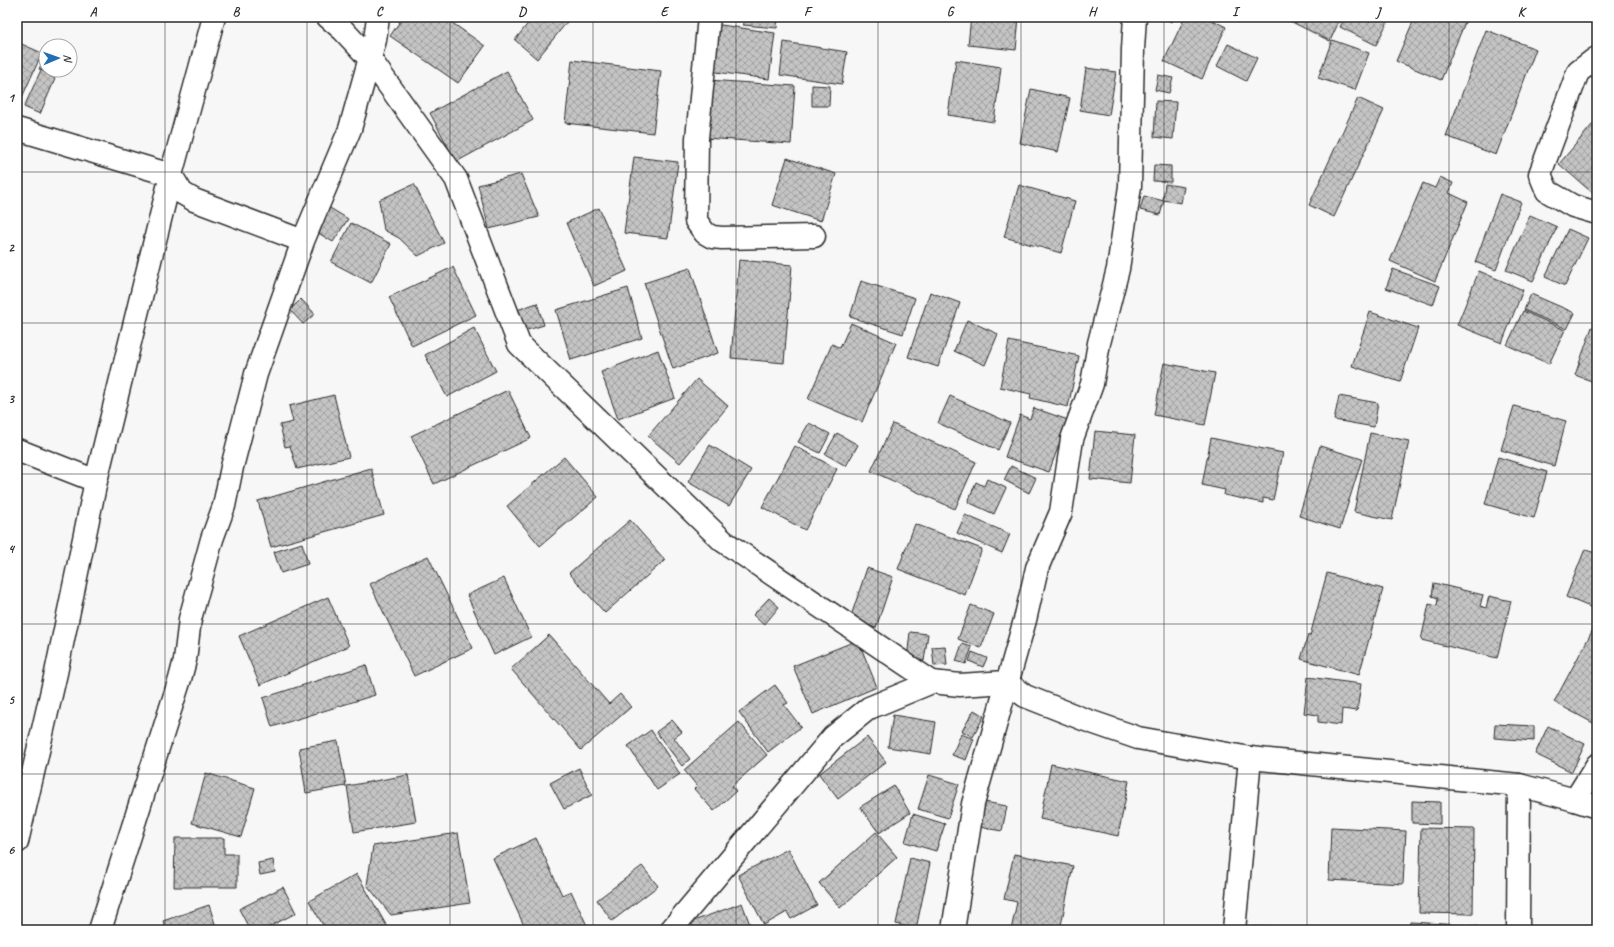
<svg xmlns="http://www.w3.org/2000/svg" width="1614" height="947" font-family="Caveat,sans-serif">
<defs>
<pattern id="building-cross-hatch" width="8" height="8" patternUnits="userSpaceOnUse"><rect width="8" height="8" fill="#c4c4c4"/><path d="M0 0l8 8M0 8l8-8" fill="none" stroke="#9f9f9f"/></pattern>
</defs>
<rect width="100%" height="100%" fill="#f7f7f7"/>
<filter id="ink" filterUnits="userSpaceOnUse"><feTurbulence type="fractalNoise" baseFrequency=".025" numOctaves="2"/><feDisplacementMap in="SourceGraphic" scale="8" xChannelSelector="R" yChannelSelector="G"/><feConvolveMatrix kernelMatrix="1 2 1 2 8 2 1 2 1" color-interpolation-filters="sRGB"/></filter>
<g filter="url(#ink)">
<path fill="url(#building-cross-hatch)" stroke="#2b2b2b" d="M 403,17 L 444,17 L 485,46 L 458,83 L 390,36 Z
M 533,17 L 571,17 L 537,59 L 515,40 Z
M 744,17 L 778,17 L 777,28 L 743,25 Z
M 971,17 L 1019,17 L 1016,50 L 968,45 Z
M 1163,17 L 1174,17 L 1171,22 Z
M 1185,17 L 1206,17 L 1226,27 L 1202,79 L 1164,61 Z
M 1290,17 L 1341,17 L 1330,41 L 1288,20 Z
M 1345,17 L 1390,17 L 1376,45 L 1340,27 Z
M 1415,17 L 1460,17 L 1466,20 L 1441,80 L 1396,61 Z
M 714,24 L 775,33 L 769,79 L 708,71 Z
M 1486,30 L 1536,49 L 1496,155 L 1446,136 Z
M 1332,40 L 1369,53 L 1355,90 L 1318,78 Z
M 17,42 L 42,53 L 19,104 L 17,104 Z
M 784,42 L 847,52 L 842,84 L 780,75 Z
M 1228,44 L 1257,58 L 1246,81 L 1217,66 Z
M 46,54 L 46,70 L 58,70 L 55,77 L 39,69 Z
M 572,60 L 661,71 L 653,133 L 565,123 Z
M 956,60 L 1001,67 L 994,122 L 948,115 Z
M 1086,68 L 1116,72 L 1109,115 L 1080,110 Z
M 41,70 L 55,79 L 40,114 L 24,107 Z
M 507,71 L 533,120 L 456,162 L 430,113 Z
M 1158,75 L 1173,78 L 1169,93 L 1155,90 Z
M 708,80 L 795,86 L 791,144 L 705,138 Z
M 812,85 L 830,86 L 829,106 L 812,106 Z
M 1031,89 L 1070,98 L 1058,152 L 1020,143 Z
M 1358,98 L 1384,110 L 1334,217 L 1309,205 Z
M 1156,101 L 1176,102 L 1173,139 L 1154,137 Z
M 1597,119 L 1597,197 L 1559,164 Z
M 634,157 L 678,162 L 668,238 L 624,233 Z
M 787,158 L 836,174 L 821,221 L 772,205 Z
M 1154,165 L 1171,166 L 1171,182 L 1153,181 Z
M 521,174 L 539,217 L 489,229 L 478,185 Z
M 1440,177 L 1453,183 L 1449,193 L 1468,202 L 1435,281 L 1390,261 L 1423,183 L 1435,188 Z
M 414,184 L 444,243 L 418,256 L 399,238 L 384,230 L 379,200 Z
M 1165,184 L 1184,187 L 1181,203 L 1163,200 Z
M 1019,185 L 1075,201 L 1061,253 L 1004,237 Z
M 1500,194 L 1521,202 L 1496,270 L 1475,262 Z
M 1144,196 L 1164,201 L 1160,215 L 1140,210 Z
M 330,208 L 348,219 L 333,242 L 315,231 Z
M 599,208 L 627,271 L 594,286 L 566,223 Z
M 1530,215 L 1557,227 L 1533,281 L 1506,270 Z
M 351,223 L 391,244 L 371,283 L 331,262 Z
M 1568,229 L 1588,238 L 1565,286 L 1545,277 Z
M 739,260 L 792,265 L 784,363 L 731,358 Z
M 453,267 L 476,315 L 412,346 L 389,297 Z
M 690,268 L 718,353 L 673,369 L 644,283 Z
M 1393,269 L 1440,286 L 1433,305 L 1386,288 Z
M 1479,271 L 1523,290 L 1502,343 L 1457,325 Z
M 861,281 L 915,298 L 903,334 L 850,317 Z
M 628,288 L 642,338 L 571,360 L 556,310 Z
M 930,292 L 960,303 L 938,367 L 908,357 Z
M 1531,294 L 1575,313 L 1567,329 L 1524,310 Z
M 301,299 L 315,314 L 303,324 L 290,310 Z
M 537,303 L 544,325 L 524,331 L 517,310 Z
M 1523,311 L 1565,330 L 1549,364 L 1507,345 Z
M 1370,312 L 1418,328 L 1400,382 L 1352,366 Z
M 967,320 L 998,334 L 985,365 L 954,351 Z
M 851,323 L 896,343 L 862,422 L 808,399 L 832,344 L 840,348 Z
M 1592,327 L 1597,329 L 1597,383 L 1575,375 Z
M 474,328 L 496,371 L 447,397 L 425,355 Z
M 1009,341 L 1079,356 L 1068,407 L 1030,398 L 1031,394 L 1000,387 Z
M 658,350 L 675,398 L 618,419 L 601,372 Z
M 1164,363 L 1215,373 L 1205,425 L 1154,415 Z
M 697,379 L 728,406 L 680,463 L 648,436 Z
M 508,390 L 531,438 L 434,484 L 411,436 Z
M 334,395 L 349,457 L 297,469 L 290,446 L 285,447 L 280,425 L 293,422 L 289,406 Z
M 950,396 L 1010,423 L 998,450 L 938,423 Z
M 1339,396 L 1378,403 L 1374,427 L 1334,420 Z
M 1514,406 L 1566,421 L 1554,466 L 1501,450 Z
M 1034,408 L 1068,420 L 1049,472 L 1005,457 L 1020,415 L 1030,419 Z
M 809,423 L 830,434 L 820,453 L 798,442 Z
M 893,424 L 976,462 L 955,509 L 871,471 Z
M 1095,431 L 1135,435 L 1130,483 L 1090,479 Z
M 837,433 L 858,445 L 846,466 L 825,454 Z
M 1370,433 L 1409,441 L 1392,520 L 1354,512 Z
M 1211,438 L 1283,453 L 1273,500 L 1263,498 L 1263,503 L 1224,495 L 1225,490 L 1202,485 Z
M 710,445 L 751,470 L 729,506 L 688,482 Z
M 795,446 L 837,469 L 805,530 L 762,507 Z
M 1320,446 L 1362,459 L 1340,529 L 1299,516 Z
M 564,457 L 598,497 L 540,546 L 507,506 Z
M 1498,457 L 1547,472 L 1534,518 L 1485,504 Z
M 1011,466 L 1036,478 L 1029,493 L 1004,480 Z
M 371,468 L 384,515 L 271,547 L 258,501 Z
M 987,479 L 1006,488 L 994,514 L 968,502 L 976,482 L 984,486 Z
M 965,515 L 1010,534 L 1002,553 L 957,533 Z
M 630,520 L 665,560 L 605,613 L 569,573 Z
M 915,524 L 982,549 L 965,595 L 898,569 Z
M 302,543 L 308,564 L 281,573 L 274,552 Z
M 1585,549 L 1597,554 L 1597,610 L 1566,597 Z
M 428,556 L 473,648 L 414,676 L 370,584 Z
M 867,568 L 893,577 L 876,628 L 850,619 Z
M 1327,573 L 1383,589 L 1359,675 L 1301,659 L 1308,635 L 1310,636 Z
M 504,578 L 531,637 L 494,655 L 467,595 Z
M 1434,583 L 1483,595 L 1480,606 L 1486,608 L 1489,596 L 1511,601 L 1497,658 L 1421,640 L 1429,604 L 1437,606 L 1438,598 L 1432,596 Z
M 328,597 L 349,646 L 260,685 L 239,636 Z
M 769,598 L 779,607 L 764,625 L 753,615 Z
M 971,605 L 994,614 L 981,648 L 958,639 Z
M 1597,622 L 1597,721 L 1595,724 L 1554,702 Z
M 910,632 L 928,634 L 924,661 L 907,659 Z
M 549,635 L 609,704 L 620,694 L 631,707 L 581,750 L 511,669 Z
M 858,640 L 877,687 L 813,714 L 793,666 Z
M 962,644 L 972,647 L 966,664 L 956,661 Z
M 945,646 L 947,665 L 934,666 L 932,647 Z
M 972,652 L 987,658 L 983,667 L 969,661 Z
M 366,665 L 375,695 L 272,727 L 263,698 Z
M 1308,677 L 1361,684 L 1357,711 L 1342,709 L 1341,725 L 1318,722 L 1318,715 L 1304,713 Z
M 775,685 L 788,703 L 784,705 L 801,727 L 768,752 L 739,712 Z
M 974,710 L 984,716 L 973,737 L 962,731 Z
M 893,715 L 936,722 L 931,754 L 888,747 Z
M 672,720 L 682,732 L 674,738 L 690,759 L 682,766 L 656,732 Z
M 739,722 L 767,755 L 732,786 L 736,791 L 714,811 L 694,789 L 697,786 L 684,770 Z
M 1495,724 L 1534,726 L 1534,741 L 1494,738 Z
M 1548,726 L 1585,744 L 1572,772 L 1535,754 Z
M 651,730 L 680,774 L 657,790 L 628,746 Z
M 961,734 L 974,739 L 966,760 L 952,755 Z
M 867,737 L 886,762 L 838,799 L 819,774 Z
M 338,741 L 346,786 L 306,793 L 299,748 Z
M 1051,764 L 1129,781 L 1118,836 L 1040,819 Z
M 579,768 L 592,795 L 564,809 L 550,783 Z
M 206,773 L 255,788 L 241,837 L 192,823 Z
M 408,775 L 416,822 L 354,832 L 347,786 Z
M 929,775 L 959,784 L 948,818 L 918,809 Z
M 894,786 L 910,813 L 879,833 L 860,807 Z
M 1412,801 L 1440,802 L 1440,824 L 1412,823 Z
M 984,802 L 1007,806 L 1002,831 L 979,827 Z
M 913,814 L 945,824 L 936,851 L 905,842 Z
M 1331,827 L 1406,831 L 1403,884 L 1329,880 Z
M 1421,828 L 1474,829 L 1473,914 L 1419,913 Z
M 876,832 L 897,857 L 840,908 L 819,883 Z
M 458,833 L 470,903 L 391,915 L 367,885 L 373,846 Z
M 175,838 L 224,838 L 224,854 L 237,854 L 237,887 L 174,887 Z
M 536,838 L 562,895 L 571,891 L 589,930 L 526,930 L 493,858 Z
M 788,849 L 817,905 L 791,919 L 787,912 L 764,925 L 738,875 Z
M 1014,854 L 1073,866 L 1060,930 L 1011,930 L 1017,902 L 1004,899 Z
M 910,858 L 930,863 L 916,929 L 896,924 Z
M 273,860 L 275,872 L 260,875 L 258,863 Z
M 642,866 L 658,886 L 612,921 L 597,900 Z
M 357,874 L 389,930 L 326,930 L 309,901 Z
M 283,887 L 296,913 L 263,930 L 250,930 L 239,909 Z
M 742,903 L 752,930 L 694,930 L 691,922 Z
M 209,905 L 217,930 L 166,930 L 163,921 Z
M 1410,922 L 1477,926 L 1477,930 L 1409,930 Z
M 1252,927 L 1269,927 L 1269,930 L 1252,930 Z"/>
<g fill="none" stroke-linecap="round" stroke-linejoin="round">
<defs>
<path id="street" d="M 328,17 L 343,30 L 370,59 L 456,179 L 519,344 L 723,541 L 932,682
M 709,17 L 697,138 L 696,221 L 705,233 L 712,237 L 722,238 L 814,236
M 1597,60 L 1595,59 L 1578,72 L 1540,174 L 1547,191 L 1573,206 L 1597,213
M 17,129 L 171,175 L 182,193 L 194,200 L 303,241
M 17,450 L 96,481
M 1575,800 L 1597,765
M 17,842 L 56,673 L 96,481 L 171,175 L 214,17
M 100,930 L 180,679 L 185,660 L 190,619 L 212,539 L 224,506 L 232,467 L 256,374 L 303,241 L 350,129 L 375,40 L 378,17
M 953,930 L 973,804 L 1025,620 L 1037,568 L 1061,512 L 1072,439 L 1092,384 L 1099,343 L 1118,269 L 1130,186 L 1133,49 L 1135,17
M 1234,930 L 1250,758
M 1518,930 L 1519,785"/>
<path id="secondary" d="M 671,930 L 833,737 L 869,708 L 932,682 L 960,685 L 1006,682 L 1025,696 L 1083,719 L 1138,738 L 1250,758 L 1519,785 L 1575,800 L 1597,807"/>
</defs>
<use href="#street" stroke="#2b2b2b" stroke-width="25"/>
<use href="#secondary" stroke="#2b2b2b" stroke-width="25"/>
<use href="#street" stroke="#fff" stroke-width="22"/>
<use href="#secondary" stroke="#fff" stroke-width="22"/>
</g>
</g>
<path fill="none" stroke="#2b2b2b" stroke-width="1" stroke-opacity="0.55" d="M 165,17 L 165,930M 307,17 L 307,930M 450,17 L 450,930M 593,17 L 593,930M 736,17 L 736,930M 878,17 L 878,930M 1021,17 L 1021,930M 1164,17 L 1164,930M 1307,17 L 1307,930M 1449,17 L 1449,930M 17,172 L 1597,172M 17,323 L 1597,323M 17,474 L 1597,474M 17,624 L 1597,624M 17,774 L 1597,774"/>
<rect width="1614" height="947" fill="none" stroke="#fff" stroke-width="44"/>
<g transform="translate(58 58) rotate(88)"><circle r="19" fill="#ffffff" stroke="#aaaaaa"/>
<path d="M0-3L7 15L0 10L-7 15Z" fill="#1f6fb2"/>
<text y="-6" font-size="11" font-weight="bold" text-anchor="middle" fill="#2b2b2b">N</text>
</g>
<rect x="22" y="22" width="1570" height="903" fill="none" stroke="#2b2b2b" stroke-width="1.5"/>
<g font-size="13" text-anchor="middle" font-weight="bold" fill="#2b2b2b">
<text x="93" y="16">A</text>
<text x="236" y="16">B</text>
<text x="379" y="16">C</text>
<text x="522" y="16">D</text>
<text x="664" y="16">E</text>
<text x="807" y="16">F</text>
<text x="950" y="16">G</text>
<text x="1092" y="16">H</text>
<text x="1235" y="16">I</text>
<text x="1378" y="16">J</text>
<text x="1521" y="16">K</text>
<text x="11" y="102">1</text>
<text x="11" y="252">2</text>
<text x="11" y="403">3</text>
<text x="11" y="553">4</text>
<text x="11" y="704">5</text>
<text x="11" y="854">6</text>
</g>
</svg>
